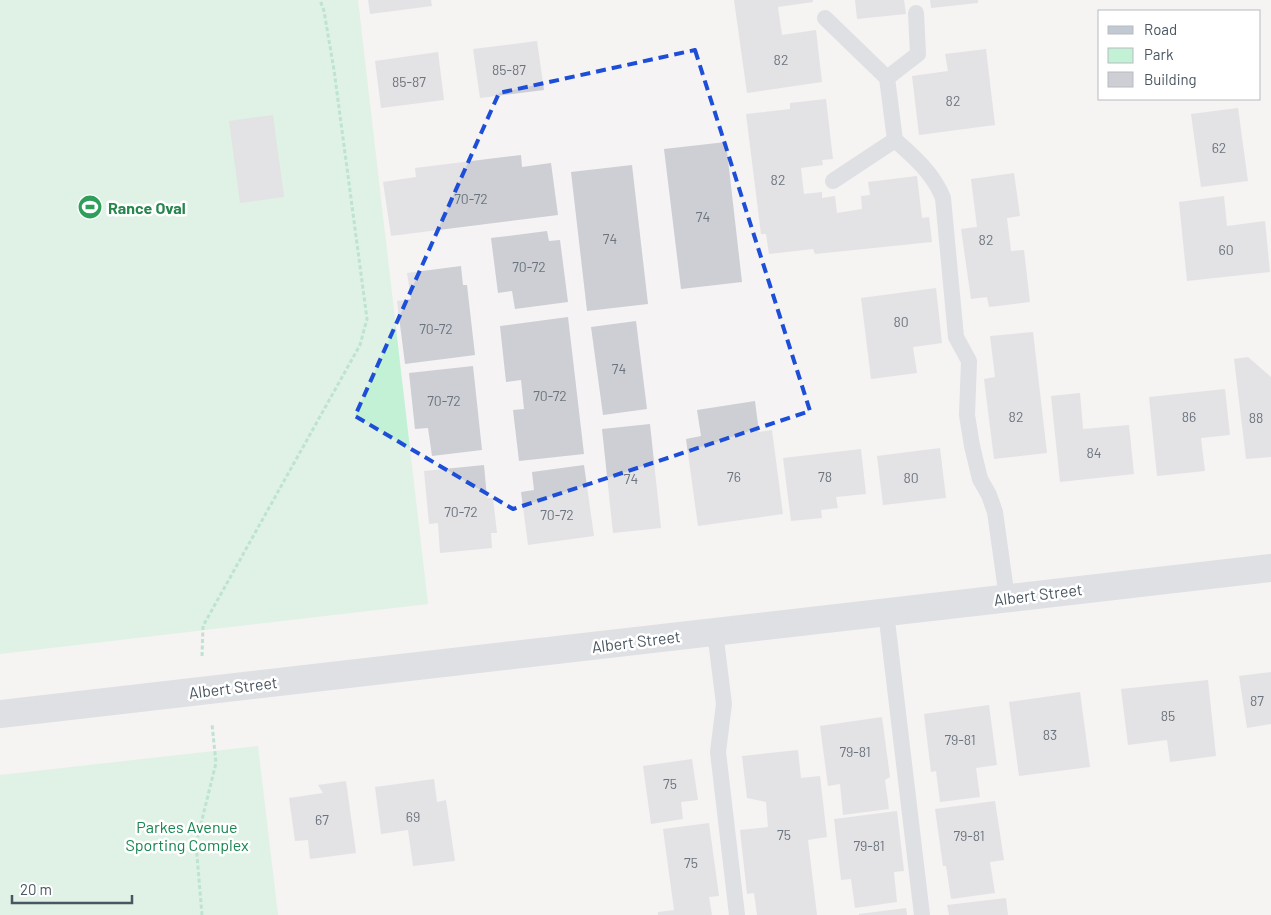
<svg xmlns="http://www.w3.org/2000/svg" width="1271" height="915" font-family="Barlow,sans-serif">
<rect width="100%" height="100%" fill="#f5f3f3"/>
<path fill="#c3f1d5" d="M 0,0 L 358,0 L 428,604 L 0,654 Z
M 258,746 L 278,915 L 0,915 L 0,775 Z"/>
<path fill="#cdcfd5" d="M 368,0 L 431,0 L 432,6 L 370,14 Z
M 734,0 L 813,0 L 813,2 L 778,7 L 782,35 L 816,30 L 822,82 L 747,93 Z
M 855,0 L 904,0 L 906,14 L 857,19 Z
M 930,0 L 978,0 L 978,3 L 931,8 Z
M 537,41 L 544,90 L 480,98 L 473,49 Z
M 986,49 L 995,125 L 919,135 L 912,76 L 948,71 L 945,54 Z
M 438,52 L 444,100 L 381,108 L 375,61 Z
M 826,99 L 833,159 L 822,160 L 823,165 L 801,168 L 804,194 L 822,192 L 822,198 L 835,196 L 837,213 L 862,209 L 861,196 L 870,195 L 868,182 L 917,176 L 922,218 L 929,217 L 932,242 L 815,254 L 813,249 L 769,254 L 766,234 L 761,234 L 746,114 L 790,109 L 790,103 Z
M 1238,108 L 1248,181 L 1201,187 L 1191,114 Z
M 273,115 L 284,197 L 240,203 L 229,121 Z
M 726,142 L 742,282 L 681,289 L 664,149 Z
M 521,155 L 522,167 L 551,163 L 558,215 L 391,236 L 383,182 L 416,177 L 415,168 Z
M 632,165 L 648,304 L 587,311 L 571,172 Z
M 1014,173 L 1020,216 L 1007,218 L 1011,251 L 1024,250 L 1030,302 L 989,307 L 987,297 L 971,299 L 961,229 L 977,227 L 971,179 Z
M 1224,196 L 1227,226 L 1265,221 L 1270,272 L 1187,281 L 1179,202 Z
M 547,231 L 549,241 L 560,240 L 568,302 L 515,309 L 512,291 L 498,293 L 491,238 Z
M 461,266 L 463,285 L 467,285 L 475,355 L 405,364 L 397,301 L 411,299 L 407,273 Z
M 936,288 L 942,343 L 913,347 L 917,373 L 871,379 L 861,298 Z
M 568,317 L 584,454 L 519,461 L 513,410 L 524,409 L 521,380 L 506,382 L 500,326 Z
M 636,321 L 647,409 L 603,415 L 591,327 Z
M 1033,332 L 1047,453 L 994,459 L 984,379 L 995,377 L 990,336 Z
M 1248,357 L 1271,377 L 1271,457 L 1246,459 L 1234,359 Z
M 473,366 L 482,450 L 432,456 L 428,428 L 415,429 L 409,373 Z
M 1225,389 L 1230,435 L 1201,438 L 1205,471 L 1157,476 L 1149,397 Z
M 1080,393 L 1083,429 L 1129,425 L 1134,474 L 1060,482 L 1051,396 Z
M 755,401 L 759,432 L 772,430 L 783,514 L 698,526 L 686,439 L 701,436 L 697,410 Z
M 650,424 L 661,528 L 613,533 L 602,429 Z
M 940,448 L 946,498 L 883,505 L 877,456 Z
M 861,449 L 866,494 L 836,497 L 838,508 L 821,510 L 822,518 L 791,521 L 783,458 Z
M 484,465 L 487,498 L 493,498 L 497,533 L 491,533 L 492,548 L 440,553 L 438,523 L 429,524 L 424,471 Z
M 584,465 L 594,536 L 528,545 L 521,492 L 534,490 L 532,472 Z
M 1271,672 L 1271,724 L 1247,728 L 1239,676 Z
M 1208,680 L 1216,756 L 1170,762 L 1167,740 L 1128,745 L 1121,689 Z
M 1080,692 L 1090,767 L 1019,776 L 1009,702 Z
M 989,705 L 997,765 L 976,768 L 980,797 L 940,802 L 936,771 L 931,772 L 924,714 Z
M 882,717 L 890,777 L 885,780 L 889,809 L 843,815 L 840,784 L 828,786 L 820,726 Z
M 798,750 L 801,778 L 820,776 L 827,837 L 808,840 L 817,915 L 757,915 L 754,893 L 747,894 L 740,830 L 768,827 L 766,802 L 747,798 L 742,756 Z
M 692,759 L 698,800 L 681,802 L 683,819 L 651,824 L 643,766 Z
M 434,779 L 437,802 L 446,800 L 455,861 L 413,866 L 408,830 L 381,834 L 375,787 Z
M 346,781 L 356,853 L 310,859 L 308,840 L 295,841 L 289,798 L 323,793 L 318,785 Z
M 995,801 L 1004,860 L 990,862 L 995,893 L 951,899 L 946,866 L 943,866 L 935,809 Z
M 897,811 L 904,871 L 894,872 L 897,902 L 855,908 L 851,879 L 841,880 L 834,819 Z
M 709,823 L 719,896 L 709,897 L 712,915 L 658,915 L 658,912 L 674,910 L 663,829 Z
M 1006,898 L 1008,915 L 949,915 L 947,905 Z
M 906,908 L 907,915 L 859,915 L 859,914 Z"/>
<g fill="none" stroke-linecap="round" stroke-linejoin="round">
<path stroke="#7ad0a6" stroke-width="3" stroke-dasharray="4 2.5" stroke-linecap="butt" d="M 202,656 L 203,626 L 360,345 L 367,319 L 334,70 L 324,11 L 320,0
M 202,915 L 196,844 L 216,763 L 212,724"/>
<path stroke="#c1cad2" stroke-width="16" d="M 825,18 L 887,78 L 895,140 C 914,157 933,173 943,198 L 956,337 L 969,361 L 967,415 L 972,446 L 980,479 L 989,495 L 995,512 L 1007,598
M 887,78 L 918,54 L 916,13
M 833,181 L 895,140
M 886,612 L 922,915
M 715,632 L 724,704 L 718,752 L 737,915"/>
<path stroke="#c1cad2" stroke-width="28" d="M 0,714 L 1271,568"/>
</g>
<path d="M0 0H1271V915H0ZM 695,50 L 810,411 L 513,509 L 355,416 L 499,93 Z" fill="#f5f3f3" fill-opacity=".55" fill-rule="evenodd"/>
<path fill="none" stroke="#1d4ed8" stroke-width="4" stroke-dasharray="10 6" stroke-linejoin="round" d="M 695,50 L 810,411 L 513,509 L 355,416 L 499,93 Z"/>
<defs>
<symbol id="stadium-disc" viewBox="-11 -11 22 22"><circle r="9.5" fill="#2e9e5b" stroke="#fff"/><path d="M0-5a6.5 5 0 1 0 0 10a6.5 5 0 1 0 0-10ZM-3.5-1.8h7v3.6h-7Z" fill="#fff"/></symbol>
</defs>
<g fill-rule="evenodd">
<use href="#stadium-disc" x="76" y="193" width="28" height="28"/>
</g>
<g text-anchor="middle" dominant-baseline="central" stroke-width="5" stroke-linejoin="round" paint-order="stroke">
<g font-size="14" fill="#6b747e">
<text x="781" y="59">82</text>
<text x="509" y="69">85-87</text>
<text x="409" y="81">85-87</text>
<text x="953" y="100">82</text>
<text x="1219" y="147">62</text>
<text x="778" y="179">82</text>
<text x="471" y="198">70-72</text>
<text x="703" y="216">74</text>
<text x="610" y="238">74</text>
<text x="986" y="239">82</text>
<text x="1226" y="249">60</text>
<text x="529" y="266">70-72</text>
<text x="901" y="321">80</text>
<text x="436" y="328">70-72</text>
<text x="619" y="368">74</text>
<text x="550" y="395">70-72</text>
<text x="444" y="400">70-72</text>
<text x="1016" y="416">82</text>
<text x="1189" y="416">86</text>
<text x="1256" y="417">88</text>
<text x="1094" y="452">84</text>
<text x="734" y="476">76</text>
<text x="825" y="476">78</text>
<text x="911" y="477">80</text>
<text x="631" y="478">74</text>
<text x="461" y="511">70-72</text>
<text x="557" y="514">70-72</text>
<text x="1257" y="700">87</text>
<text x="1168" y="715">85</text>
<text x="1050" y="734">83</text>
<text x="960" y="739">79-81</text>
<text x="855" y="751">79-81</text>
<text x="670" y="783">75</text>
<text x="413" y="816">69</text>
<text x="322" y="819">67</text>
<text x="784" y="834">75</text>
<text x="969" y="835">79-81</text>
<text x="869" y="845">79-81</text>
<text x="691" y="862">75</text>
</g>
<g font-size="16" font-weight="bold" fill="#27864d" stroke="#fff" text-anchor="start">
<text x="108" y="207">Rance Oval</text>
</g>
<g font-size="16" fill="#4a5661" stroke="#fff">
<text transform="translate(1038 594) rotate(-7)">Albert Street</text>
<text transform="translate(636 641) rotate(-7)">Albert Street</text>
<text transform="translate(233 687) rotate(-7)">Albert Street</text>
</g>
<g font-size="16" fill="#17864f" stroke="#fff">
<text x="187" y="826">Parkes Avenue<tspan x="187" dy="18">Sporting Complex</tspan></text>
</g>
</g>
<rect x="1098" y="10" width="162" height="90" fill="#ffffff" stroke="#b7bbc0"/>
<rect x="1108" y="26" width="25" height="8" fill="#c1cad2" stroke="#b7bbc0"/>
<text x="1144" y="35" font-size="15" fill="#4a5661">Road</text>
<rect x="1108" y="48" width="25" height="15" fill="#c3f1d5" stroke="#b7bbc0"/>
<text x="1144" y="60" font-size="15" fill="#4a5661">Park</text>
<rect x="1108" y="72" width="25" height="15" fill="#cdcfd5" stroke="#b7bbc0"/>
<text x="1144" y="85" font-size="15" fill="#4a5661">Building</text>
<path d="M12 895v8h120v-8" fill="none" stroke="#4a5661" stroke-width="2.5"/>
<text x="20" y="895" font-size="15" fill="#4a5661" stroke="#ffffff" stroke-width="4" paint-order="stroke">20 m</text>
</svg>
